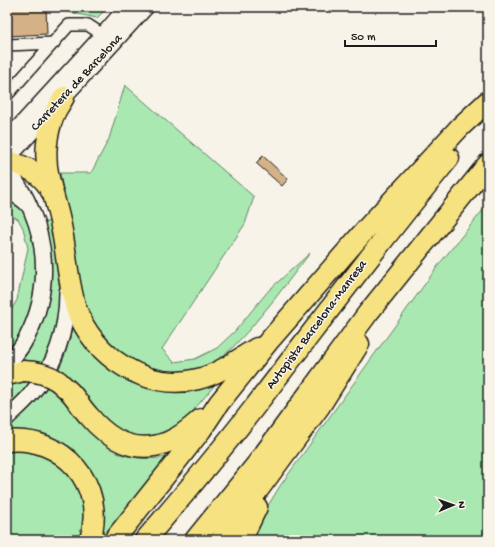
<svg xmlns="http://www.w3.org/2000/svg" width="495" height="547" font-family="'Gochi Hand',sans-serif">
<rect width="100%" height="100%" fill="#f7f3e8"/>
<filter id="ink" filterUnits="userSpaceOnUse"><feTurbulence type="fractalNoise" baseFrequency=".025" numOctaves="2"/><feDisplacementMap in="SourceGraphic" scale="8" xChannelSelector="R" yChannelSelector="G"/><feConvolveMatrix kernelMatrix="1 2 1 2 8 2 1 2 1" color-interpolation-filters="sRGB"/></filter>
<g filter="url(#ink)">
<path fill="#a9e9b1" stroke="#628266" d="M 48,7 L 108,7 L 97,18 L 48,8 Z
M 125,85 L 254,197 L 245,224 L 162,349 L 174,362 L 195,359 L 217,348 L 235,331 L 269,290 L 310,253 L 273,301 L 249,330 L 234,346 L 220,359 L 204,368 L 178,374 L 149,368 L 121,354 L 95,328 L 82,297 L 60,173 L 91,173 L 109,139 Z
M 7,199 L 18,204 L 29,218 L 39,270 L 29,319 L 7,357 L 7,317 L 17,300 L 28,248 L 23,228 L 18,219 L 7,213 Z
M 488,204 L 488,512 L 482,540 L 252,540 L 258,522 L 280,486 L 440,263 Z
M 53,220 L 60,271 L 60,292 L 58,314 L 55,335 L 45,365 L 17,365 L 32,338 L 43,223 Z
M 73,322 L 80,332 L 186,390 L 197,389 L 214,386 L 192,412 L 181,423 L 170,431 L 149,438 L 130,436 L 107,424 L 58,371 C 66,355 70,339 73,322 Z
M 36,380 L 7,412 L 7,382 Z
M 49,384 L 117,450 L 117,453 C 136,459 148,460 167,457 L 125,512 L 103,538 L 100,537 L 97,484 L 10,431 L 8,428 L 34,404 Z
M 10,447 L 49,456 L 74,479 L 80,494 L 84,509 L 84,523 L 80,540 L 7,540 L 7,448 Z"/>
<path fill="#d4b186" stroke="#1c1c1c" d="M 28,7 L 46,7 L 47,34 L 7,36 L 7,8 Z
M 263,156 L 288,179 L 282,186 L 256,163 Z"/>
<g fill="none" stroke-linecap="round" stroke-linejoin="round">
<defs>
<path id="minor" d="M 7,45 L 54,43
M 7,95 L 69,25 L 88,25 L 103,35"/>
<path id="secondary" d="M 7,140 L 103,35 L 127,7
M 7,159 L 146,7
M 7,163 C 10,173 16,181 21,190 C 26,197 29,204 32,212 C 50,255 47,304 23,344 C 18,352 12,359 7,366
M 7,192 C 16,195 22,198 28,205
M 7,418 C 15,410 24,403 31,394 C 56,365 67,329 67,292"/>
<path id="motorway" d="M 64,97 C 61,103 57,108 55,113 C 46,133 44,157 49,178 C 53,196 59,213 62,231 C 67,257 68,283 76,308 C 93,357 147,392 198,379 C 220,374 238,359 257,348
M 7,161 C 25,166 42,173 51,191
M 7,375 L 23,371
M 58,381 C 62,385 66,388 70,392 C 77,399 82,409 89,416 C 109,440 136,455 168,442 C 180,437 191,428 201,419
M 7,441 C 63,435 107,485 90,540
M 114,540 L 180,457 L 201,430 L 219,403 L 268,342 L 367,228 L 460,127 L 488,101
M 145,540 C 182,497 218,454 253,409 C 318,325 381,240 449,158
M 195,540 L 256,465 L 368,313 L 488,164
M 221,540 L 253,497 L 320,406 L 359,344
M 243,540 L 246,530 L 257,507"/>
</defs>
<use href="#minor" stroke="#1c1c1c" stroke-width="14"/>
<use href="#secondary" stroke="#1c1c1c" stroke-width="18"/>
<use href="#motorway" stroke="#1c1c1c" stroke-width="23"/>
<use href="#minor" stroke="#f7f3e8" stroke-width="11"/>
<use href="#secondary" stroke="#f7f3e8" stroke-width="15"/>
<use href="#motorway" stroke="#f7e281" stroke-width="20"/>
<defs>
<path id="motorway-bridge" d="M 23,371 C 36,371 47,374 58,381"/>
</defs>
<use href="#motorway-bridge" stroke="#1c1c1c" stroke-width="23" stroke-linecap="butt"/>
<use href="#motorway-bridge" stroke="#f7e281" stroke-width="20"/>
</g>
</g>
<g text-anchor="middle" dominant-baseline="central" stroke-width="3" stroke-linejoin="round" paint-order="stroke">
<g font-size="13" fill="#1c1c1c" stroke="#f7f3e8">
<text transform="translate(77 83) rotate(-47)">Carretera de Barcelona</text>
<text transform="translate(317 325) rotate(-53)">Autopista Barcelona-Manresa</text>
</g>
</g>
<rect width="495" height="547" fill="none" stroke="#f7f3e8" stroke-width="24"/>
<rect x="12" y="12" width="471" height="523" fill="none" stroke="#1c1c1c" stroke-width="1.5" filter="url(#ink)"/>
<g transform="translate(453 505) rotate(88)" stroke="#f7f3e8" stroke-width="3" paint-order="stroke">
<path d="M0-3L7 15L0 10L-7 15Z" fill="#1c1c1c"/>
<text y="-6" font-size="11" font-weight="bold" text-anchor="middle" fill="#1c1c1c">N</text>
</g>
<path d="M345 40v6h91v-6" fill="none" stroke="#1c1c1c" stroke-width="2"/>
<text x="351" y="40" font-size="12" fill="#1c1c1c" stroke="#f7f3e8" stroke-width="3" paint-order="stroke">50 m</text>
</svg>
